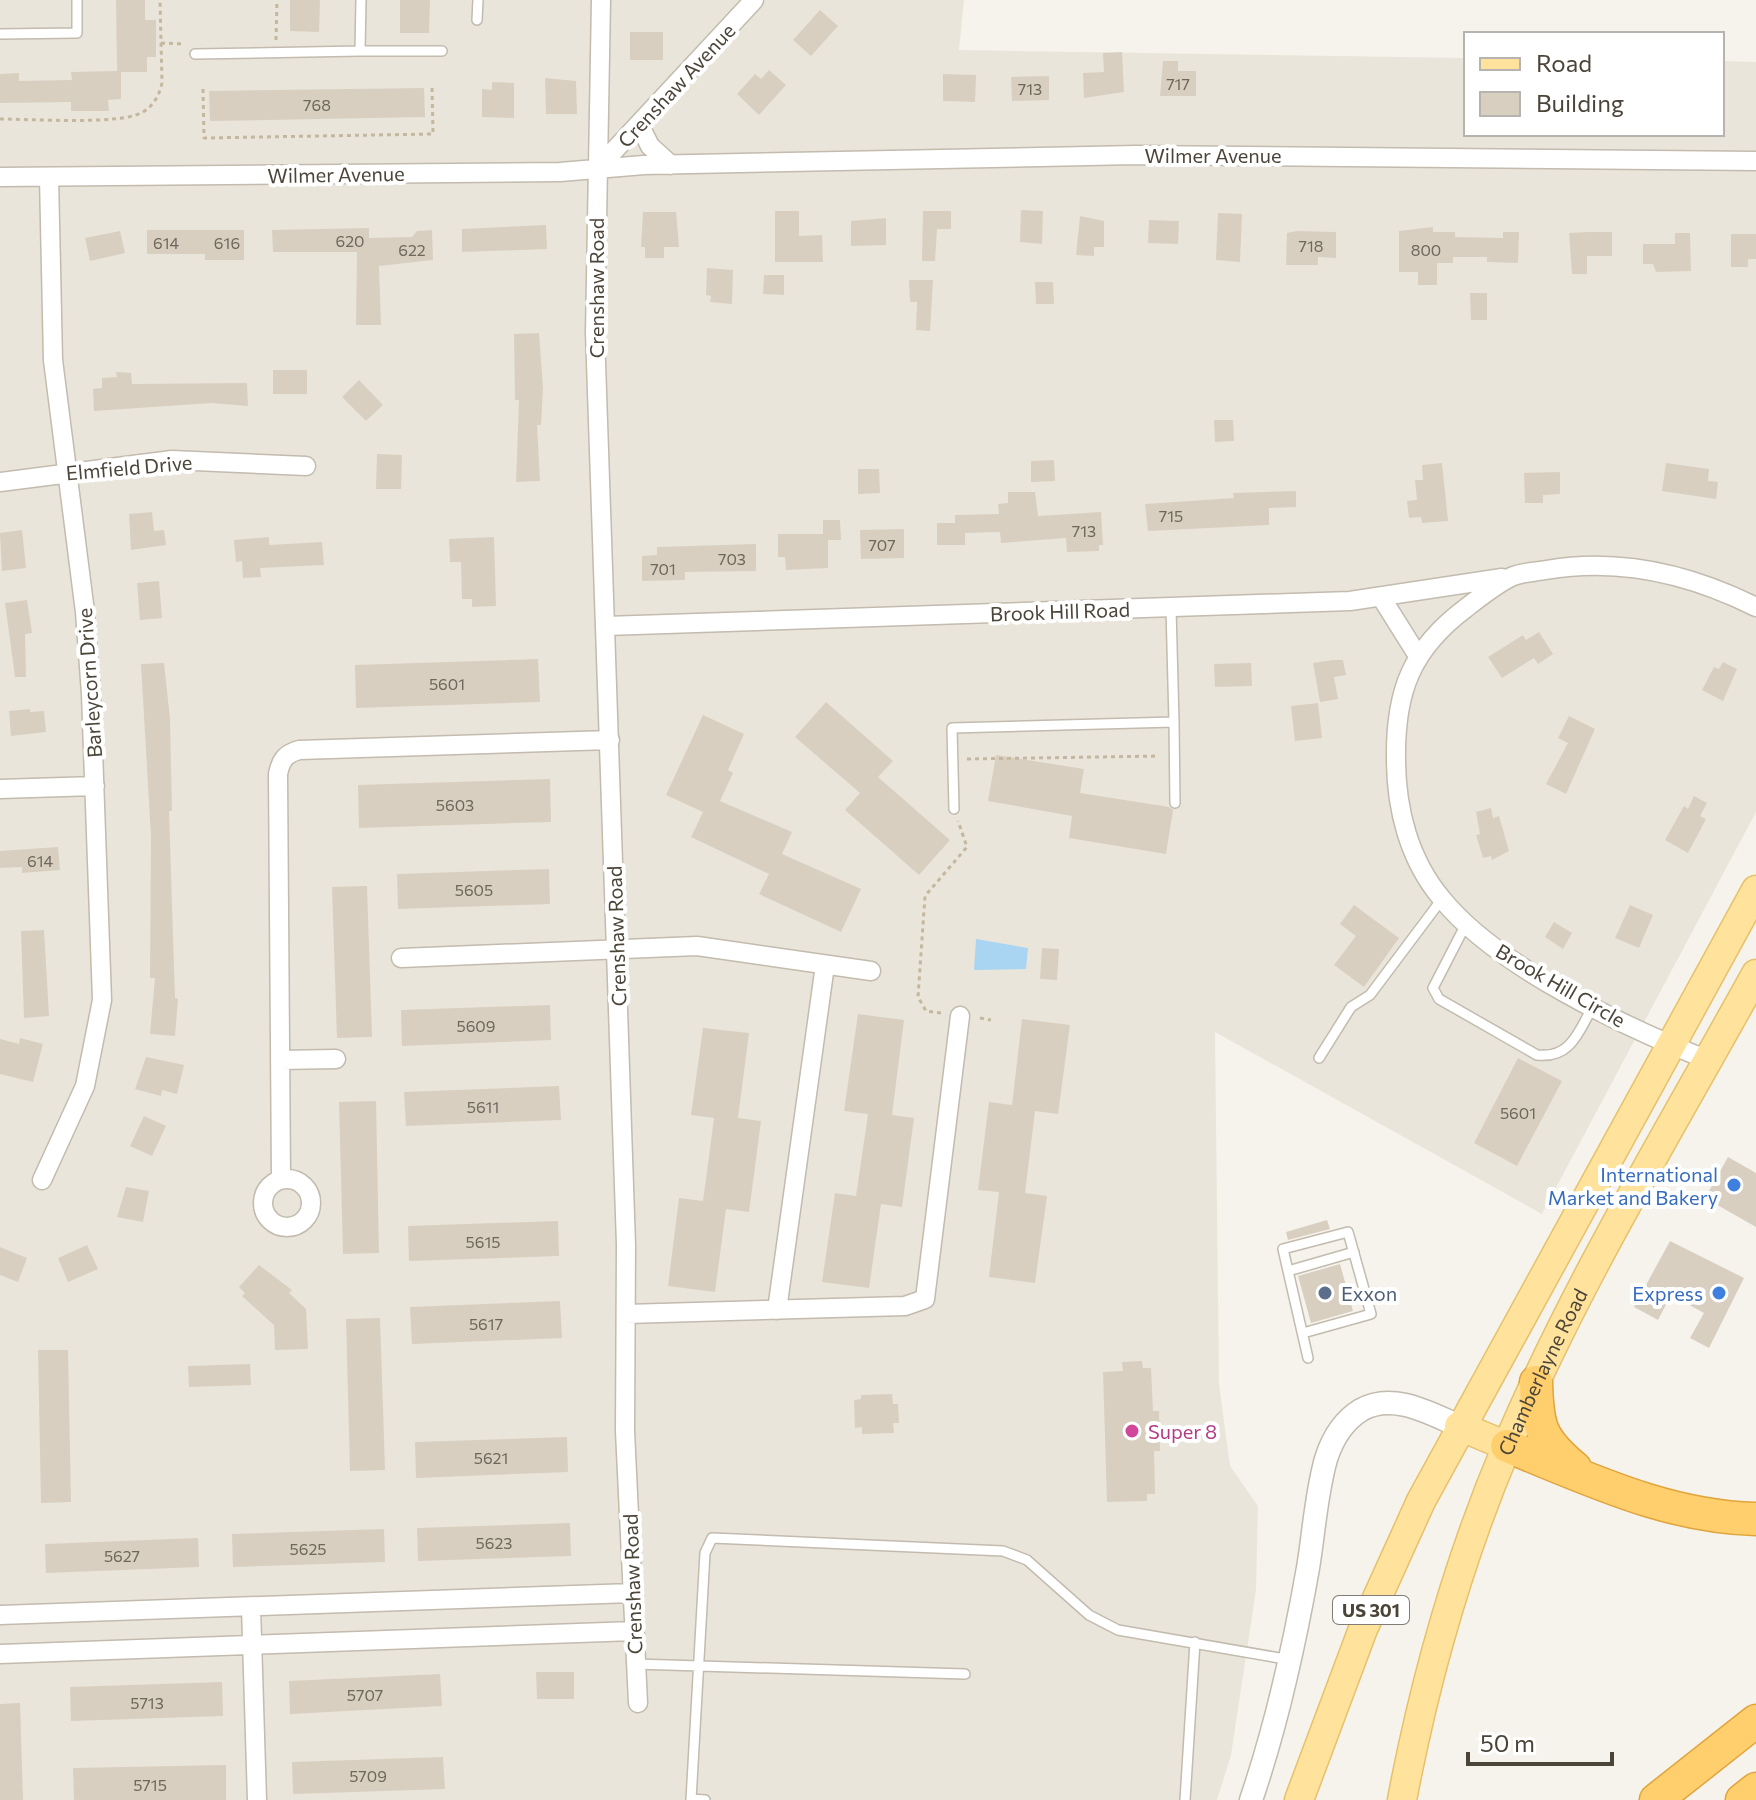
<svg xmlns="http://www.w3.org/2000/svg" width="1756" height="1800" font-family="Commissioner,sans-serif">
<rect width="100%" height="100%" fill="#f6f3ec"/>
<path fill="#eae5da" d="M 0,0 L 964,0 L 959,50 L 1466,58 L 1466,134 L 1722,134 L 1722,61 L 1756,62 L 1756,812 L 1542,1214 L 1215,1032 L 1219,1384 L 1230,1466 L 1258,1506 L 1256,1590 L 1231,1755 L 1217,1800 L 0,1800 Z"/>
<path fill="#a9d4f2" d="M 976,939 L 1028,948 L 1026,969 L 974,970 Z"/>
<path fill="#d8cfc1" d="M 116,0 L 145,0 L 145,20 L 156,20 L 156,57 L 147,57 L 147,72 L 121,72 L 121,99 L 108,100 L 109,111 L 71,111 L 71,102 L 0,103 L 0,74 L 19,73 L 19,81 L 72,80 L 71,72 L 117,71 Z
M 290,0 L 320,0 L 319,32 L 290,31 Z
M 400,0 L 430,0 L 429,33 L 400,33 Z
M 820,10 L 838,26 L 811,56 L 793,40 Z
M 630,32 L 663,32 L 663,60 L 630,60 Z
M 1122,52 L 1124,92 L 1084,98 L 1083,73 L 1104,72 L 1103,53 Z
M 1163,61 L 1178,61 L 1178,71 L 1196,71 L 1196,96 L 1160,96 Z
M 769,70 L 786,85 L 759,115 L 737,94 L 755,74 L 761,79 Z
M 943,74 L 976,75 L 975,102 L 943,101 Z
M 1049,76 L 1049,100 L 1012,101 L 1011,77 Z
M 545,78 L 576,81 L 577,114 L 546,114 Z
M 492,82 L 514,83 L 514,118 L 482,117 L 482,89 L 492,90 Z
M 424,88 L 425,117 L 210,121 L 209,91 Z
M 1021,210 L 1043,211 L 1042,244 L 1020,242 Z
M 775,211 L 799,211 L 799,236 L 822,235 L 823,262 L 775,262 Z
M 923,211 L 951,211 L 951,229 L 937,229 L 935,261 L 922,261 Z
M 643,212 L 676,212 L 679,247 L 664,247 L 664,258 L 645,258 L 645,247 L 641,247 Z
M 1218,213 L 1242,214 L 1240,262 L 1216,260 Z
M 1080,216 L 1104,221 L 1104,247 L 1094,247 L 1094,256 L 1076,255 Z
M 886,218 L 886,245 L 851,246 L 851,221 Z
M 1149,220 L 1179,221 L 1178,244 L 1148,243 Z
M 546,225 L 547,249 L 462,252 L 462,229 Z
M 1433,227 L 1433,232 L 1455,232 L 1455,237 L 1503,238 L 1503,232 L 1519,232 L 1518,263 L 1487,262 L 1487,257 L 1453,257 L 1453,263 L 1437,263 L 1437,285 L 1418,285 L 1418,272 L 1399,272 L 1399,231 Z
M 369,228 L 369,238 L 412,237 L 417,231 L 432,230 L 433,260 L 379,266 L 381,325 L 356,325 L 357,252 L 273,252 L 272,230 Z
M 147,230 L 244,230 L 244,260 L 205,260 L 205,254 L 147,254 Z
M 120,231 L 125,253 L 90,261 L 85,238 Z
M 1297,231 L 1336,232 L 1336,258 L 1318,257 L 1318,265 L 1286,265 L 1287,233 Z
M 1589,232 L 1612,232 L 1612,256 L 1587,256 L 1587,274 L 1572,274 L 1569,233 Z
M 1675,233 L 1690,233 L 1691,271 L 1656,272 L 1653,264 L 1643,264 L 1643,244 L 1675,244 Z
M 1731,234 L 1756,234 L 1756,259 L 1748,259 L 1748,267 L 1731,267 Z
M 707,268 L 733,270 L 732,304 L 710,302 L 711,296 L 706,295 Z
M 764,275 L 784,275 L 784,295 L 763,294 Z
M 909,280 L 933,280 L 930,331 L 916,330 L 917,302 L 910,302 Z
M 1035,282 L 1053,282 L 1054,304 L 1036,304 Z
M 1470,293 L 1487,293 L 1487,320 L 1471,320 Z
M 539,333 L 543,388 L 541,425 L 537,425 L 540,481 L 516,482 L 519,400 L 515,400 L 514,334 Z
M 273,370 L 307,370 L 307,394 L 273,394 Z
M 116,372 L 131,373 L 132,384 L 247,383 L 248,406 L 211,403 L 94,411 L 93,389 L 102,388 L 102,378 L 117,377 Z
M 359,380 L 383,405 L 366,421 L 342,397 Z
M 1214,420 L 1233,420 L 1234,441 L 1215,442 Z
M 377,454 L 402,455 L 401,489 L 376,489 Z
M 1054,460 L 1055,481 L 1031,482 L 1031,461 Z
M 1442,463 L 1448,521 L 1422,523 L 1421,517 L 1409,518 L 1407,501 L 1417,500 L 1415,480 L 1423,480 L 1422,465 Z
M 1666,463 L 1709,469 L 1708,481 L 1718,482 L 1716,499 L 1662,491 Z
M 858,469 L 879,469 L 880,493 L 858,494 Z
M 1560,472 L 1560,494 L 1543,495 L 1543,503 L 1525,503 L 1524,473 Z
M 1296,491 L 1296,507 L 1269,508 L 1269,525 L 1148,531 L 1145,504 L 1234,498 L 1233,493 Z
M 1008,492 L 1035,492 L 1038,516 L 1101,512 L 1103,545 L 1099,545 L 1099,551 L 1067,552 L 1066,538 L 1001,543 L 1000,532 L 965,533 L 965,545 L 937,545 L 937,523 L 955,523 L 955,515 L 999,514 L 998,504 L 1008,503 Z
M 152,512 L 154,531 L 164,530 L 166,545 L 131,550 L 129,514 Z
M 823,520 L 840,520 L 841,540 L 828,540 L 828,568 L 786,570 L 785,557 L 778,557 L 778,534 L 823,534 Z
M 904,529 L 904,558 L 861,559 L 860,530 Z
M 22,530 L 26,568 L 2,571 L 0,533 Z
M 269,537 L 269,545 L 322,542 L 324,565 L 260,568 L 261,577 L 243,578 L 242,561 L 236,562 L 234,540 Z
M 494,537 L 496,606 L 472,607 L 472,599 L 462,599 L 461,562 L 450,562 L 449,539 Z
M 756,544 L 756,571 L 685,572 L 685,580 L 642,581 L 642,556 L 657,555 L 657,547 Z
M 159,581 L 162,618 L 140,620 L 137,583 Z
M 27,600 L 32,633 L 25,634 L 26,677 L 15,677 L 5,603 Z
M 1539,632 L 1553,654 L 1538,664 L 1534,658 L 1502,678 L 1488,657 L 1523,635 L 1526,640 Z
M 538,659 L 540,702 L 356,708 L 355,665 Z
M 1333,660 L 1343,660 L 1346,675 L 1334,677 L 1338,699 L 1320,702 L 1313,663 Z
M 1723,662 L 1737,669 L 1723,701 L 1702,690 L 1714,667 L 1719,669 Z
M 164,663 L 170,719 L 172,811 L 169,811 L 175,998 L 178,999 L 175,1036 L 150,1034 L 155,978 L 150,978 L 151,837 L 141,664 Z
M 1251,663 L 1252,686 L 1215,687 L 1214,664 Z
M 826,702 L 893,761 L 878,777 L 950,840 L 919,875 L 845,810 L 860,793 L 795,737 Z
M 1318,703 L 1322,738 L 1295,741 L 1291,706 Z
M 30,709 L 30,712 L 44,711 L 46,732 L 11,736 L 9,711 Z
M 703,715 L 744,734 L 728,770 L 733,773 L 720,801 L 792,832 L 782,854 L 861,889 L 841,932 L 759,894 L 769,874 L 691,837 L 703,812 L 666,795 Z
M 1569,716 L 1595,729 L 1566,794 L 1546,784 L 1568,743 L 1558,738 Z
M 996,755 L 1084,769 L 1080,793 L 1169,807 L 1173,810 L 1166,854 L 1069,838 L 1072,816 L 988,801 Z
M 550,779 L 551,822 L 359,828 L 358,785 Z
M 1694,796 L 1707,803 L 1700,816 L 1706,819 L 1688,853 L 1665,840 L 1684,806 L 1688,809 Z
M 1491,808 L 1493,818 L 1499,816 L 1509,851 L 1492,860 L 1491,856 L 1483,858 L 1476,835 L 1480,834 L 1476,812 Z
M 58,847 L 60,870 L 22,873 L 22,867 L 0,868 L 0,851 Z
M 549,869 L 550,904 L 398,909 L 397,874 Z
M 367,886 L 372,1037 L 337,1038 L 332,887 Z
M 1354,905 L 1399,938 L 1364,987 L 1334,965 L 1356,936 L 1340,924 Z
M 1630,905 L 1653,915 L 1639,948 L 1615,938 Z
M 1554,922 L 1572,933 L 1563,949 L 1545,937 Z
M 44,930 L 49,1016 L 24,1018 L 21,931 Z
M 1042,948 L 1059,949 L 1057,980 L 1040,979 Z
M 550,1005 L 551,1040 L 402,1046 L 401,1010 Z
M 858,1014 L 904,1020 L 892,1115 L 914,1118 L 902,1207 L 881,1204 L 869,1288 L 822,1282 L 835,1193 L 856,1196 L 868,1114 L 844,1111 Z
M 1022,1019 L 1070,1025 L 1058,1114 L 1035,1111 L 1025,1193 L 1047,1196 L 1035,1283 L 989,1277 L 999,1192 L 978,1190 L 989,1102 L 1012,1105 Z
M 703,1028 L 749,1033 L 738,1118 L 761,1121 L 749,1212 L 726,1209 L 715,1292 L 668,1286 L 679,1198 L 703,1201 L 709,1156 L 714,1118 L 691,1115 Z
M 20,1038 L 43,1044 L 33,1082 L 0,1074 L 0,1039 L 19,1044 Z
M 146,1057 L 184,1065 L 177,1094 L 162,1090 L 161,1096 L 135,1089 Z
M 1518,1058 L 1562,1081 L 1517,1166 L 1474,1143 Z
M 559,1086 L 561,1120 L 406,1126 L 404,1092 Z
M 376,1101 L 379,1253 L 343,1254 L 339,1102 Z
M 144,1116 L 166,1126 L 152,1156 L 130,1146 Z
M 1728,1157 L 1756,1173 L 1756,1227 L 1705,1198 Z
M 126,1187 L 149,1191 L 143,1222 L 117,1217 Z
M 1327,1220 L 1330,1229 L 1288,1240 L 1286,1232 Z
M 558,1221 L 559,1256 L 409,1261 L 408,1226 Z
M 1670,1241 L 1744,1278 L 1709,1348 L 1690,1338 L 1704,1313 L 1671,1295 L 1658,1320 L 1634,1307 Z
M 87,1245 L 98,1269 L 68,1282 L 58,1258 Z
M 0,1247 L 27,1258 L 18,1282 L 0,1275 Z
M 1340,1264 L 1353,1311 L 1311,1323 L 1298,1276 Z
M 259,1265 L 292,1290 L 289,1293 L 306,1309 L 308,1349 L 275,1350 L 274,1325 L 242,1296 L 245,1293 L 239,1287 Z
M 560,1301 L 562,1338 L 412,1344 L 410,1307 Z
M 380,1318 L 385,1470 L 350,1471 L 346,1319 Z
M 38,1350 L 68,1350 L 71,1502 L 41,1503 Z
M 1142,1361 L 1143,1368 L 1151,1368 L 1153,1411 L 1159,1411 L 1160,1451 L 1154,1451 L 1155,1494 L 1147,1494 L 1147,1501 L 1107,1502 L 1103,1372 L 1123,1371 L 1122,1362 Z
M 250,1364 L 251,1385 L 189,1387 L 188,1366 Z
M 892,1394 L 893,1404 L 898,1404 L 899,1423 L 893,1423 L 894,1433 L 862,1434 L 862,1427 L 855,1428 L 854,1400 L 861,1399 L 861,1395 Z
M 567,1437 L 568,1472 L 416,1478 L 415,1442 Z
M 570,1523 L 571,1556 L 418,1561 L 417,1528 Z
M 384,1529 L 385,1562 L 233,1567 L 232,1534 Z
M 198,1538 L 199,1567 L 46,1573 L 45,1544 Z
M 536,1672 L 574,1672 L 574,1699 L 537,1699 Z
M 440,1674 L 442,1706 L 290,1714 L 289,1681 Z
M 222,1682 L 223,1716 L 71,1721 L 70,1687 Z
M 20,1703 L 23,1800 L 0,1800 L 0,1704 Z
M 443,1757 L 445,1789 L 293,1794 L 292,1762 Z
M 226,1765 L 226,1800 L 74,1800 L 73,1768 Z"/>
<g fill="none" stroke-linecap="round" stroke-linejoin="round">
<defs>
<path id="service" d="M 477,20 L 478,0
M 0,34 L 77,33 L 77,0
M 360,51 L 442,51
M 195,54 L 360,51 L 361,0
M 1174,722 L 1175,803
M 954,809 L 952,728 L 1174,722 L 1171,608
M 1466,924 L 1433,988 L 1439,999 L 1537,1055 C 1571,1059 1579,1031 1593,1006
M 1319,1058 L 1351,1007 L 1370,995 L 1442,899
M 1288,1271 L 1354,1252
M 1303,1333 L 1371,1314 L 1348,1232 L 1283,1249 L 1308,1358
M 636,1664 L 965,1674
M 691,1799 L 705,1800
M 691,1800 L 705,1553 L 712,1538 L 1003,1551 L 1027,1560 L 1089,1615 L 1118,1630 L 1291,1660
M 1185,1800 L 1195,1642"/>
<path id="minor" d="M 601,0 L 595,333 L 626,1245 L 625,1431 L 638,1703
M 640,126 L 650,146 L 671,165
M 597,169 L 754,0
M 0,177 L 560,172 L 644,165 L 1136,155 L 1756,161
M 0,482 L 172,460 L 306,466
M 1381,597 L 1418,656
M 606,626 L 1350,601 L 1502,578
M 0,789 L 95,786
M 401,958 L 697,946 L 871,971
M 280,1060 L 336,1059
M 1708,1060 C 1627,1028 1497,967 1442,899 C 1409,860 1396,809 1396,759 C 1395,692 1411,649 1466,608 C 1480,597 1495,585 1511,577 C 1521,572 1535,572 1546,570 C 1620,557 1690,574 1756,607
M263 1203a24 24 0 1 1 48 0a24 24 0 1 1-48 0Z
M 281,1179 L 278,774 C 281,760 285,754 299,750 L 610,740
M 42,1180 L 85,1086 L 102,1000 L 91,694 L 85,612 L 53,360 L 49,177
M 777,1310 L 825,965
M 626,1314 L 905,1306 L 925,1299 L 960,1016
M 251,1607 L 257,1800
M 0,1615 L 632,1593
M 0,1654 L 634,1631"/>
<path id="tertiary" d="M 1251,1800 C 1277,1724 1294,1647 1308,1568 C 1314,1532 1316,1494 1326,1459 C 1332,1440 1343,1421 1361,1410 C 1393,1392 1429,1413 1459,1426"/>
<g id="primary">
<path d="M 1459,1426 L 1507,1446"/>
<path d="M 1299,1800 L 1363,1629 L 1421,1501 L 1756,890"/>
<path id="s1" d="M 1402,1800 C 1425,1679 1459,1559 1507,1446 C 1576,1283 1670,1130 1756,974"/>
</g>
<path id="motorway" d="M 1536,1382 C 1537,1426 1540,1439 1575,1468
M 1507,1446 C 1589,1479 1667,1517 1756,1519
M 1656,1800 L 1756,1721
M 1742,1800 L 1756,1789"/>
</defs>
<use href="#service" stroke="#c2bbae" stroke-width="12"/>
<use href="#minor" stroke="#c2bbae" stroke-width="21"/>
<use href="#tertiary" stroke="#c2bbae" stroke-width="25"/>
<use href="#primary" stroke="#e6c16a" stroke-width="31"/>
<use href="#motorway" stroke="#e0a43c" stroke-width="35"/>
<path stroke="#c4b79f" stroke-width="3" stroke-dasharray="4 4" stroke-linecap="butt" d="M 276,40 L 277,0
M 161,43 L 185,44
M 203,89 L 204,138 L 433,134 L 432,85
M 0,119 C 31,119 117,125 141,113 C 153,107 159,96 162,83 L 160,0
M 967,759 L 1159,756
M 941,1013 L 926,1011 L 918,997 L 925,896 L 967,847 L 958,821
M 980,1018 L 991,1020"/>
<use href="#service" stroke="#fff" stroke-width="9"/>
<use href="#minor" stroke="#fff" stroke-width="18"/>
<use href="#tertiary" stroke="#fff" stroke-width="22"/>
<use href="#primary" stroke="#ffe39c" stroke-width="28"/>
<use href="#motorway" stroke="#ffcf6e" stroke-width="32"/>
</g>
<g fill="#3f7fe0" stroke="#fff" stroke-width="3">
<circle cx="1734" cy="1185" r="8"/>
<circle cx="1719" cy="1293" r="8"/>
</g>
<circle fill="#5c6f8a" stroke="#fff" stroke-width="3" cx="1325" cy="1293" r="8"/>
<circle fill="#d1479c" stroke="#fff" stroke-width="3" cx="1132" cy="1431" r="8"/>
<g text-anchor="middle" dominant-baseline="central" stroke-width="8" stroke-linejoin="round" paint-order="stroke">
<g font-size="16" fill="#6e675b">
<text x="1178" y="83">717</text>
<text x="1030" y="88">713</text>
<text x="317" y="104">768</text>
<text x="350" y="240">620</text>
<text x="166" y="242">614</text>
<text x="227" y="242">616</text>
<text x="1311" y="245">718</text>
<text x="412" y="249">622</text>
<text x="1426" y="249">800</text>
<text x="1171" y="515">715</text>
<text x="1084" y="530">713</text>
<text x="882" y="544">707</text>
<text x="732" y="558">703</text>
<text x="663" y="568">701</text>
<text x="447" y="683">5601</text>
<text x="455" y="804">5603</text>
<text x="40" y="860">614</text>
<text x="474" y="889">5605</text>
<text x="476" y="1025">5609</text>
<text x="483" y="1106">5611</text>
<text x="1518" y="1112">5601</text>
<text x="483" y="1241">5615</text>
<text x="486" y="1323">5617</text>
<text x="491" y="1457">5621</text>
<text x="494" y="1542">5623</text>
<text x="308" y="1548">5625</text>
<text x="122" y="1555">5627</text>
<text x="365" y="1694">5707</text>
<text x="147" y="1702">5713</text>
<text x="368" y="1775">5709</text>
<text x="150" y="1784">5715</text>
</g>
<rect fill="#fff" stroke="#817c74" stroke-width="2" x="1333" y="1596" width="76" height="28" rx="6"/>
<g font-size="18" font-weight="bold" fill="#4b4439">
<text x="1371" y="1610">US 301</text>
</g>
<g font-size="20" fill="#4b4439" stroke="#fff">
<text transform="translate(676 85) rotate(-47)">Crenshaw Avenue</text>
<text x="1213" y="155">Wilmer Avenue</text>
<text transform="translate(336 174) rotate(-1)">Wilmer Avenue</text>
<text transform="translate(596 288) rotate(-90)">Crenshaw Road</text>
<text transform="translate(129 467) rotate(-5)">Elmfield Drive</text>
<text transform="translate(1060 611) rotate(-2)">Brook Hill Road</text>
<text transform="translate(89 683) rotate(-94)">Barleycorn Drive</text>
<text transform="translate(616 936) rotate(-92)">Crenshaw Road</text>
<text transform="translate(1561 985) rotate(30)">Brook Hill Circle</text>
<text stroke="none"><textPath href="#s1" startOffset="452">Chamberlayne Road</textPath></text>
<text transform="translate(632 1584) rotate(-92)">Crenshaw Road</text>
</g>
<g font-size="20" fill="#366cbe" stroke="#fff" text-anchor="end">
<text x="1718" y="1174">International<tspan x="1718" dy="23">Market and Bakery</tspan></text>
<text x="1703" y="1293">Express</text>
</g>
<g font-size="20" fill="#4e5e75" stroke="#fff" text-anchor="start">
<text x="1341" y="1293">Exxon</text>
</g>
<g font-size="20" fill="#b23c85" stroke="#fff" text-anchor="start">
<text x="1148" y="1431">Super 8</text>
</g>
</g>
<rect x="1464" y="32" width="260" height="104" fill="#ffffff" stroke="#b7b4b0" stroke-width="2"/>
<rect x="1480" y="58" width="40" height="12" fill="#ffe39c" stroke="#b7b4b0" stroke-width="2"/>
<text x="1536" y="72" font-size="24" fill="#4b4439">Road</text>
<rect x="1480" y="92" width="40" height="24" fill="#d8cfc1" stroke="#b7b4b0" stroke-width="2"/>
<text x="1536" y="112" font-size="24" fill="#4b4439">Building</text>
<path d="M1468 1752v12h144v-12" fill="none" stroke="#4b4439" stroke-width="4"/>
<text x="1480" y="1752" font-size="24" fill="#4b4439" stroke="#ffffff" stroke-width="6" paint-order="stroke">50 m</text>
</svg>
